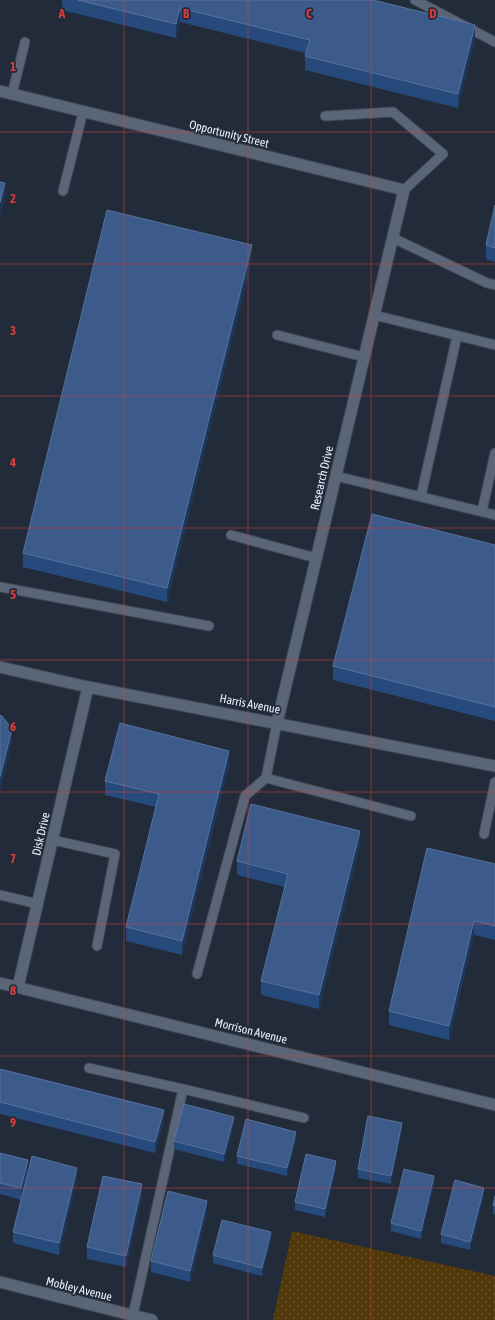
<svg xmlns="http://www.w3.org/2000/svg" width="495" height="1320" font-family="'Asap Condensed',sans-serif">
<defs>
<pattern id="grass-dots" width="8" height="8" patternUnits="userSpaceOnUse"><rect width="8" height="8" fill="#51380b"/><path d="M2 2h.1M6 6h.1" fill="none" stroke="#6a552f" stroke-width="1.8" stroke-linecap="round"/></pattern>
</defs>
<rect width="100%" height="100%" fill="#212b39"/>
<path fill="url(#grass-dots)" d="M 292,1231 L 495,1276 L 495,1320 L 273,1320 Z"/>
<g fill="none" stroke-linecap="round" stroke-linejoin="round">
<defs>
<path id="service" d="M 415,0 L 495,42
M 12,94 L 25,42
M 325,116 L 393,112 L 443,154 L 404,190
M 63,191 L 83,112
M 393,238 L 487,283 L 495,285
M 374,315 L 495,345
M 277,335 L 364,357
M 336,476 L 495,515
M 421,496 L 457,336
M 482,511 L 495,453
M 231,535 L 316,558
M 0,587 L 209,626
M 266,778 L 411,816
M 484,834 L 495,782
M 53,840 L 115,854 L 97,946
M 0,895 L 38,904
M 197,974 L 245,796 L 266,778 L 277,723
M 89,1068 L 183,1089
M 133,1315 L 183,1089 L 304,1118"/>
<path id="minor" d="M 0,91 L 404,190 L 277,723
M 0,667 L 88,687 L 495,766
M 0,983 L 495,1105
M 18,987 L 88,687
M 0,1282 L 152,1320"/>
</defs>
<use href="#service" stroke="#404854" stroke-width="11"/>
<use href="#minor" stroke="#404854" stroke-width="13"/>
<use href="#service" stroke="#5a6677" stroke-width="9"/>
<use href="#minor" stroke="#5a6677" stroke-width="11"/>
</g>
<path fill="#274a7c" d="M 62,0 L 374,0 L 475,39 L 458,108 L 305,70 L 305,56 L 306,53 L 180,22 L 176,38 L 62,10 Z
M 495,205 L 495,262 L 486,259 L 486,245 Z
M 252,259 L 167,602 L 23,567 L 23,553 Z
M 495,545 L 495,721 L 333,680 L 333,666 Z
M 229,765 L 182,955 L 126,941 L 126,927 L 156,807 L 105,795 L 105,781 Z
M 360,845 L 319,1009 L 261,995 L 261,981 L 285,887 L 237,875 L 237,861 Z
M 495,864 L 495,940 L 474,935 L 449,1040 L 389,1025 L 389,1011 Z
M 0,1069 L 164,1121 L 155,1153 L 0,1114 Z
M 234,1125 L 224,1162 L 174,1149 L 174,1141 Z
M 402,1131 L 391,1184 L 358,1178 L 358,1169 Z
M 296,1140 L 287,1176 L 237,1164 L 237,1156 Z
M 0,1153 L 28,1172 L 21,1200 L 0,1194 Z
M 336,1169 L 325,1217 L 295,1210 L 295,1202 Z
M 77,1179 L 59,1255 L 13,1243 L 13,1232 Z
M 434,1184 L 421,1239 L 391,1231 L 391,1223 Z
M 142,1196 L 126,1267 L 87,1259 L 87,1247 Z
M 484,1196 L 470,1250 L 441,1243 L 441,1234 Z
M 495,1196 L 495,1214 L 493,1214 L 493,1205 Z
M 207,1213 L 190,1282 L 151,1272 L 151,1261 Z
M 271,1240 L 262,1276 L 213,1263 L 213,1255 Z"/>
<path fill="#1c365c" d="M 180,8 L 180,22 L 176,38 L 176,24 Z
M 475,25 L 475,39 L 458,108 L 458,94 Z
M 5,183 L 5,197 L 0,216 L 0,202 Z
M 252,245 L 252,259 L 167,602 L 167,588 Z
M 12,729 L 12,743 L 0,791 L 0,777 Z
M 229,751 L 229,765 L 182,955 L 182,941 Z
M 360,831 L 360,845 L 319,1009 L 319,995 Z
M 474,921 L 474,935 L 449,1040 L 449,1026 Z
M 164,1110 L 164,1121 L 155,1153 L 155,1142 Z
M 234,1117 L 234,1125 L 224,1162 L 224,1154 Z
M 402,1123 L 402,1131 L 391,1184 L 391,1176 Z
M 296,1132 L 296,1140 L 287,1176 L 287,1168 Z
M 28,1160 L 28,1172 L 21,1200 L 21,1188 Z
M 336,1161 L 336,1169 L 325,1217 L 325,1209 Z
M 77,1168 L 77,1179 L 59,1255 L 59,1243 Z
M 434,1176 L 434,1184 L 421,1239 L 421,1231 Z
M 142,1184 L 142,1196 L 126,1267 L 126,1256 Z
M 484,1188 L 484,1196 L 470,1250 L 470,1242 Z
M 207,1201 L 207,1213 L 190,1282 L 190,1271 Z
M 271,1232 L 271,1240 L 262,1276 L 262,1268 Z"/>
<path fill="#3c5b8a" stroke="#57739c" d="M 78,0 L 373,0 L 475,25 L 458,94 L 305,56 L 310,40 L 180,8 L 176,24 Z
M 0,182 L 5,183 L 0,202 Z
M 495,205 L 495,248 L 486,245 Z
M 107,210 L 252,245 L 167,588 L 23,553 Z
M 372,514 L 495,545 L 495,707 L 333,666 Z
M 0,715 L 2,716 L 12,729 L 0,777 Z
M 120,723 L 229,751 L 182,941 L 126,927 L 159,794 L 105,781 Z
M 251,804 L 360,831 L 319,995 L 261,981 L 288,874 L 237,861 Z
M 427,848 L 495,864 L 495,926 L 474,921 L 449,1026 L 389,1011 Z
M 0,1069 L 164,1110 L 155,1142 L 0,1102 Z
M 184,1104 L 234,1117 L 224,1154 L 174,1141 Z
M 368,1116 L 402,1123 L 391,1176 L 358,1169 Z
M 246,1119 L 296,1132 L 287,1168 L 237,1156 Z
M 0,1153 L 28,1160 L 21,1188 L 0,1183 Z
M 306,1154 L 336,1161 L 325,1209 L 295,1202 Z
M 32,1156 L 77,1168 L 59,1243 L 13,1232 Z
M 404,1169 L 434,1176 L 421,1231 L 391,1223 Z
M 103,1176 L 142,1184 L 126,1256 L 87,1247 Z
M 455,1180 L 484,1188 L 470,1242 L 441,1234 Z
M 168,1191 L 207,1201 L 190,1271 L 151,1261 Z
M 495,1196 L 495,1206 L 493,1205 Z
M 222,1220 L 271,1232 L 262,1268 L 213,1255 Z"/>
<path fill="none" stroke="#d83c3d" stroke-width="1" stroke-opacity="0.55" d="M 124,0 L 124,1320M 248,0 L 248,1320M 371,0 L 371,1320M 0,132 L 495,132M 0,264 L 495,264M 0,396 L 495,396M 0,528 L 495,528M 0,660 L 495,660M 0,792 L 495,792M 0,924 L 495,924M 0,1056 L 495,1056M 0,1188 L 495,1188"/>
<g text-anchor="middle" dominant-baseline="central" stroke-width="3.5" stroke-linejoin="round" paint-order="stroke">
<g font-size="12" fill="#e9f0fa" stroke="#212b39">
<text transform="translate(229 134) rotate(14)">Opportunity Street</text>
<text transform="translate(322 478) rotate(-77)">Research Drive</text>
<text transform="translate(250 704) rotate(11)">Harris Avenue</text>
<text transform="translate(41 834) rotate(-77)">Disk Drive</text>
<text transform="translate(251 1031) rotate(14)">Morrison Avenue</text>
<text transform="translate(79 1289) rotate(14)">Mobley Avenue</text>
</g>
</g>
<g font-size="13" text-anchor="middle" font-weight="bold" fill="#d83c3d" stroke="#212b39" stroke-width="3.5" stroke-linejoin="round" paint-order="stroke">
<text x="62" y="18">A</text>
<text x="186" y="18">B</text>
<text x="309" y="18">C</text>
<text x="433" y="18">D</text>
<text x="13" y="71">1</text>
<text x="13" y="203">2</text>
<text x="13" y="335">3</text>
<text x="13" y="467">4</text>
<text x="13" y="599">5</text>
<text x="13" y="731">6</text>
<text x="13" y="863">7</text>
<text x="13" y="995">8</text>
<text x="13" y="1127">9</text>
</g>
</svg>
